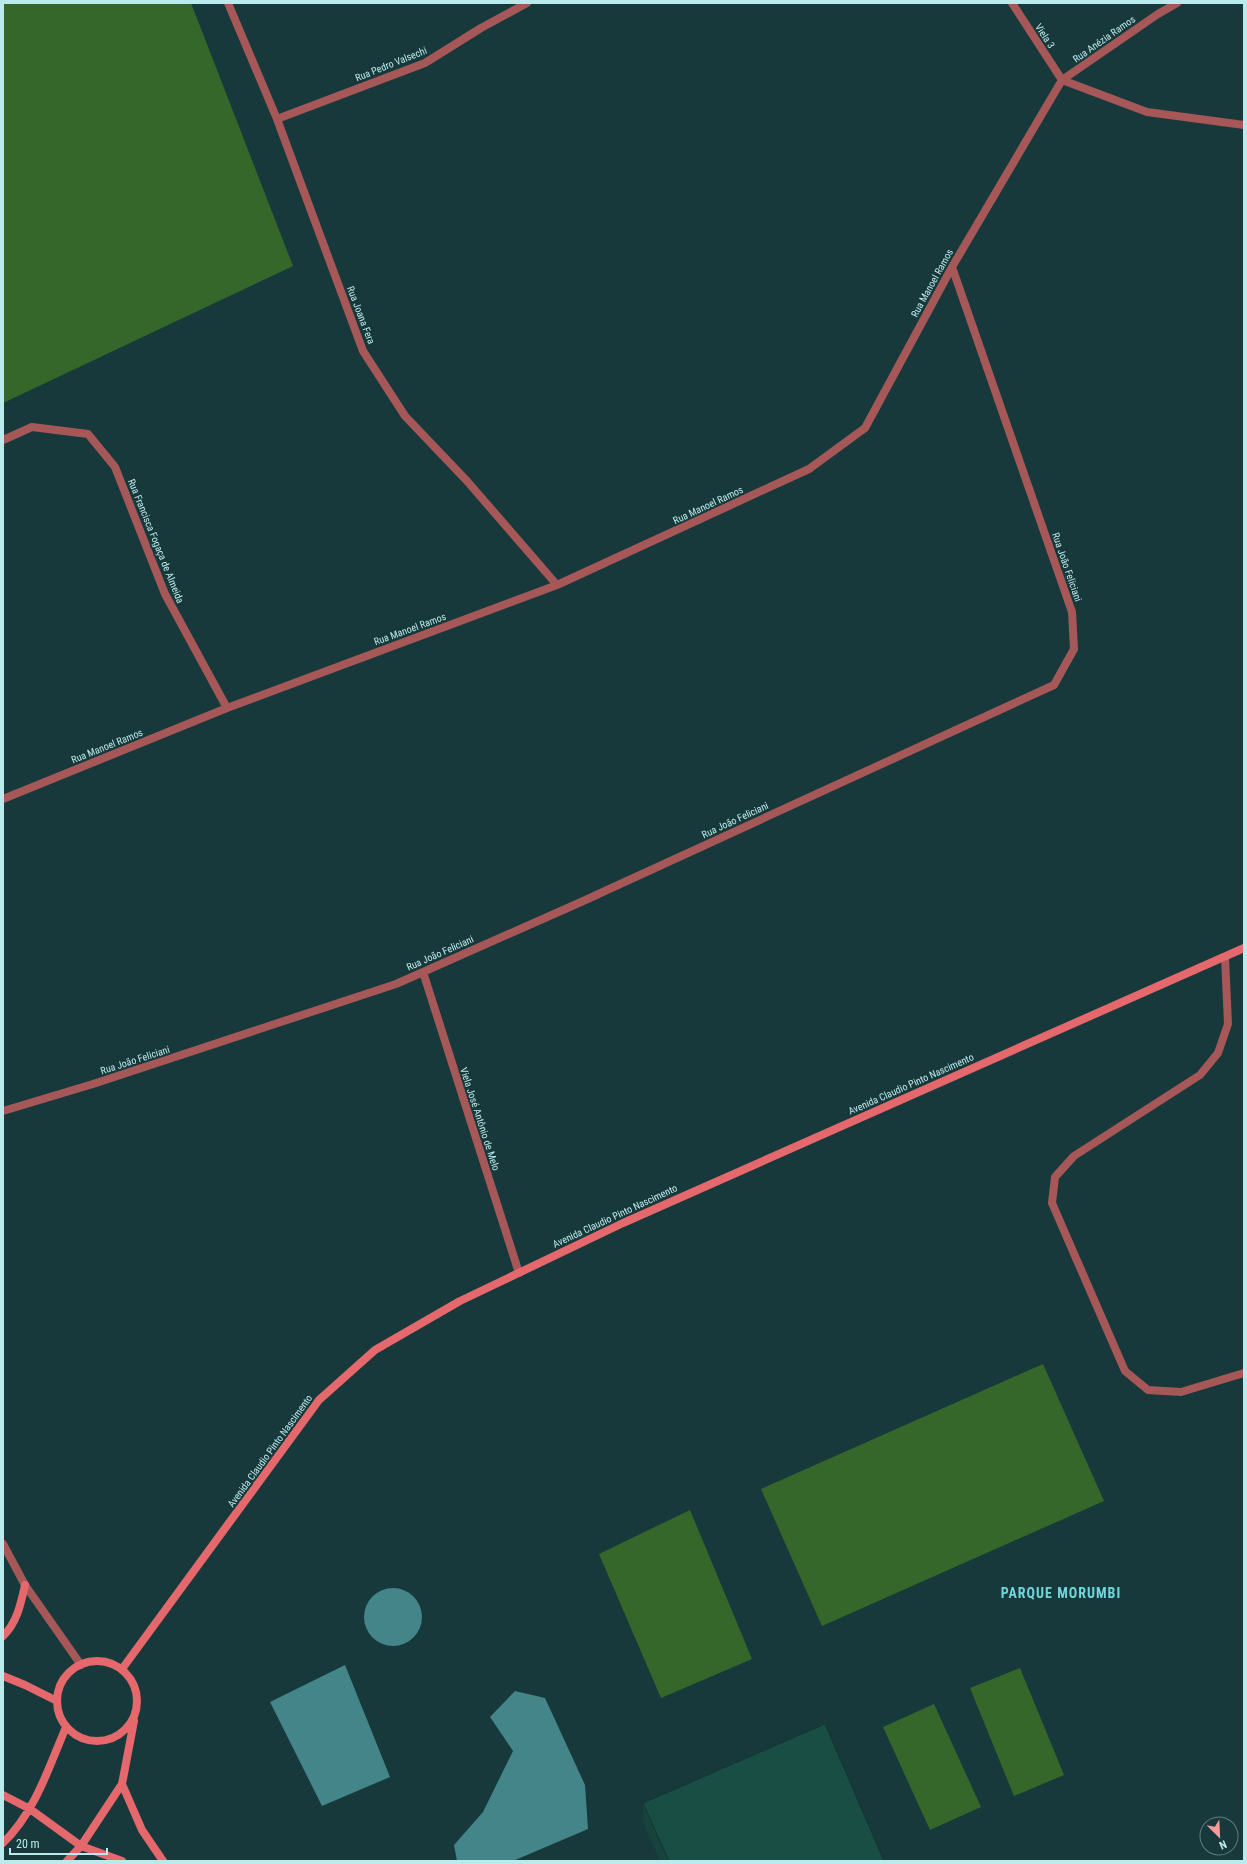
<svg xmlns="http://www.w3.org/2000/svg" width="1247" height="1864" font-family="'Roboto Condensed',sans-serif">
<rect width="100%" height="100%" fill="#18393b"/>
<path fill="#35672a" d="M 3,3 L 191,3 L 293,266 L 3,403 Z
M 1043,1364 L 1104,1501 L 822,1626 L 761,1489 Z
M 690,1510 L 752,1659 L 661,1698 L 599,1554 Z
M 1020,1668 L 1064,1775 L 1014,1796 L 970,1688 Z
M 934,1704 L 981,1807 L 930,1830 L 883,1727 Z"/>
<path fill="#438589" d="M364 1617a29 29 0 1 1 58 0a29 29 0 1 1-58 0Z
M 345,1665 L 390,1777 L 322,1806 L 270,1702 Z
M 515,1691 L 545,1698 L 585,1785 L 588,1829 L 513,1861 L 457,1861 L 454,1845 L 483,1812 L 513,1751 L 490,1717 Z"/>
<g fill="none" stroke-linecap="round" stroke-linejoin="round">
<path stroke="#a65758" stroke-width="8" d="M 1225,957 L 1228,1024 L 1218,1053 L 1200,1075 L 1074,1156 L 1055,1177 L 1052,1203 L 1125,1371 L 1148,1390 L 1181,1392 L 1244,1373"/>
<path stroke="#a65758" stroke-width="8" d="M 228,3 L 277,119 L 363,351 L 405,416 L 467,481 L 557,585
M 1012,3 L 1062,80 L 1158,14 L 1177,3
M 277,119 L 425,63 L 481,28 L 527,3
M 3,440 L 32,427 L 88,434 L 115,467 L 165,594 L 227,708
M 3,799 L 227,708 L 557,585 L 809,469 L 865,428 L 952,267 L 1062,80 L 1147,112 L 1244,125
M 423,972 L 519,1273
M 3,1111 L 93,1084 L 396,984 L 581,902 L 1054,685 L 1074,649 L 1072,612 L 952,267
M 3,1544 L 25,1585 L 81,1665"/>
<path stroke="#e5686c" stroke-width="8" d="M 3,1636 C 17,1623 21,1603 25,1585
M57 1701a40 40 0 1 1 80 0a40 40 0 1 1-80 0Z
M 122,1669 L 319,1400 L 375,1350 L 460,1301 L 623,1223 L 1244,948
M 3,1676 L 25,1685 L 57,1701
M 122,1784 L 142,1830 L 163,1861
M 3,1795 L 30,1809 L 81,1846 L 122,1861
M 3,1843 C 35,1812 49,1767 66,1727
M 67,1861 L 81,1846 L 122,1784 L 134,1721"/>
</g>
<path fill="#16433b" d="M 643,1803 L 884,1861 L 660,1861 L 643,1822 Z"/>
<path fill="#194e45" stroke="#123730" d="M 825,1724 L 884,1861 L 669,1861 L 643,1803 Z"/>
<g text-anchor="middle" dominant-baseline="central" stroke-width="4" stroke-linejoin="round" paint-order="stroke">
<g font-size="10" fill="#bbeaec" stroke="#18393b">
<text transform="translate(1045 36) rotate(57)">Viela 3</text>
<text transform="translate(1104 39) rotate(-35)">Rua Anézia Ramos</text>
<text transform="translate(391 64) rotate(-22)">Rua Pedro Valsechi</text>
<text transform="translate(932 283) rotate(-61)">Rua Manoel Ramos</text>
<text transform="translate(361 315) rotate(69)">Rua Joana Fera</text>
<text transform="translate(708 505) rotate(-25)">Rua Manoel Ramos</text>
<text transform="translate(156 541) rotate(68)">Rua Francisca Fogaça de Almeida</text>
<text transform="translate(1067 567) rotate(71)">Rua João Feliciani</text>
<text transform="translate(410 629) rotate(-20)">Rua Manoel Ramos</text>
<text transform="translate(107 746) rotate(-22)">Rua Manoel Ramos</text>
<text transform="translate(735 820) rotate(-25)">Rua João Feliciani</text>
<text transform="translate(440 953) rotate(-24)">Rua João Feliciani</text>
<text transform="translate(135 1060) rotate(-18)">Rua João Feliciani</text>
<text transform="translate(911 1084) rotate(-24)">Avenida Claudio Pinto Nascimento</text>
<text transform="translate(480 1119) rotate(72)">Viela José Antônio de Melo</text>
<text transform="translate(615 1216) rotate(-25)">Avenida Claudio Pinto Nascimento</text>
<text transform="translate(270 1451) rotate(-54)">Avenida Claudio Pinto Nascimento</text>
</g>
<g font-size="14" font-weight="bold" letter-spacing="1" fill="#6fd6dc" stroke="#18393b">
<text x="1061" y="1593">PARQUE MORUMBI</text>
</g>
</g>
<rect width="1247" height="1864" fill="none" stroke="#bbeaec" stroke-width="8"/>
<g transform="translate(1219 1836) rotate(156)"><circle r="19" fill="#18393b" stroke="#598082"/>
<path d="M0-3L7 15L0 10L-7 15Z" fill="#f59b9b"/>
<text y="-6" font-size="11" font-weight="bold" text-anchor="middle" fill="#bbeaec">N</text>
</g>
<path d="M10 1848v6h97v-6" fill="none" stroke="#bbeaec" stroke-width="2"/>
<text x="16" y="1848" font-size="12" fill="#bbeaec" stroke="#18393b" stroke-width="3" paint-order="stroke">20 m</text>
</svg>
